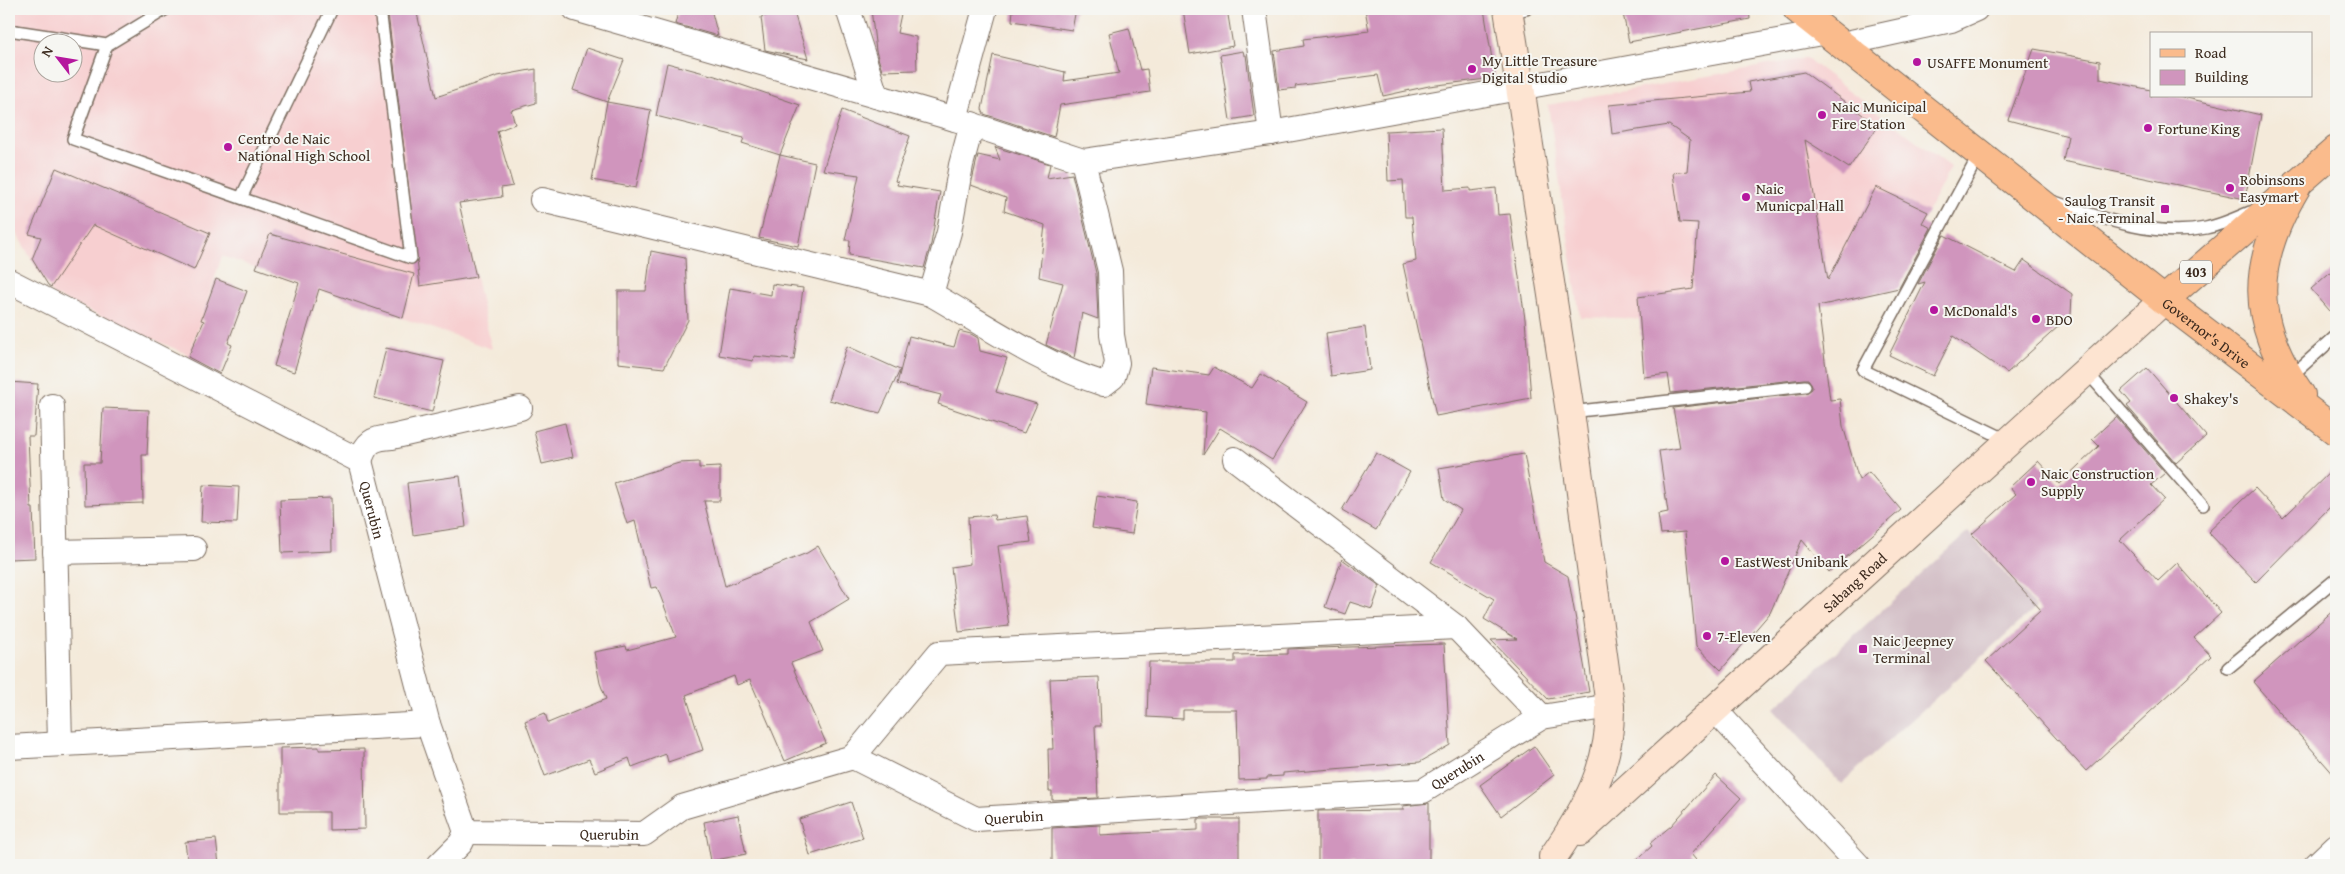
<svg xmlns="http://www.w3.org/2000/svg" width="2345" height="874" font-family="'Gentium Book Plus',serif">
<rect width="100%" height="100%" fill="#f6f6f2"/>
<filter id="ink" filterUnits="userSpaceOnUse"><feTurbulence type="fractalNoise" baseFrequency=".02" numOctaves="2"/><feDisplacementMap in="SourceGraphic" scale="10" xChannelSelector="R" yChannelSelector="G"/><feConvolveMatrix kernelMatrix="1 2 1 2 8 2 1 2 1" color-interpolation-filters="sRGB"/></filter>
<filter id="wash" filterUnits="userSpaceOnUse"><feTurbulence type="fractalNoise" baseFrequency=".0096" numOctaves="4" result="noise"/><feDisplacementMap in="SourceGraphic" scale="20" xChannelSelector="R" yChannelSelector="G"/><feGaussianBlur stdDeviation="1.12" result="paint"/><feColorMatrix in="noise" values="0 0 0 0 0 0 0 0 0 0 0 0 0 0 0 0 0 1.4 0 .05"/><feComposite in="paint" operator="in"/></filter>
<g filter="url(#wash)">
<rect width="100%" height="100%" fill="#f4eada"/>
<path fill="#f7cfd0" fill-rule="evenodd" d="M 9,9 L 416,9 L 492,349 L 222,256 L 189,355 L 53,295 L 9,221 ZM 42,42 L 72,42 L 72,72 L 42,72 Z
M 1806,58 L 1951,167 L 1886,291 L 1818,306 L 1703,326 L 1621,318 L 1580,317 L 1548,105 Z"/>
<path fill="#d2bdc5" d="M 1968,532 L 2036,607 L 1841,784 L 1773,709 Z"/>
<g id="blocks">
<path fill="#d095bd" d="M 406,9 L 416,9 L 436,97 L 498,76 L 536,69 L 536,103 L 511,110 L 515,124 L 497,131 L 513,186 L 501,188 L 502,197 L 459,203 L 476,277 L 420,286 L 388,13 Z
M 679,9 L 711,9 L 718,36 L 675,24 Z
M 793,9 L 808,59 L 765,50 L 761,17 Z
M 871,9 L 902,9 L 897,33 L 916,37 L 917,70 L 882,71 L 876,51 Z
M 1013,9 L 1076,9 L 1072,30 L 1012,21 Z
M 1183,9 L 1227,9 L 1233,46 L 1190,54 Z
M 1365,9 L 1484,9 L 1495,78 L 1429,86 L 1383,96 L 1378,75 L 1295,86 L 1296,88 L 1279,90 L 1274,51 L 1304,46 L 1303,39 L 1369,31 Z
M 1622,9 L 1749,9 L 1750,19 L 1629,42 Z
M 1129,28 L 1140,70 L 1147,69 L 1150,92 L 1060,105 L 1054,137 L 984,114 L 982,109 L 993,55 L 1065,72 L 1064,81 L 1119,73 L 1109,33 Z
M 587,48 L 624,60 L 607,102 L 573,90 Z
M 2034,49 L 2100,61 L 2100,79 L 2151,90 L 2151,96 L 2178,96 L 2261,115 L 2245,199 L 2063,161 L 2068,136 L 2008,120 Z
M 1243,51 L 1244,55 L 1246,55 L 1254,116 L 1230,120 L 1220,55 Z
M 667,63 L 715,76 L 800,105 L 780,155 L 742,143 L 744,138 L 656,116 Z
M 1804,72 L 1878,126 L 1849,168 L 1805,140 L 1828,280 L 1876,187 L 1928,212 L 1922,223 L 1931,228 L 1899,288 L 1818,306 L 1830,400 L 1840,399 L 1843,426 L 1859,480 L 1869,472 L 1901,510 L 1829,572 L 1802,540 L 1770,613 L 1721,670 L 1696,646 L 1685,532 L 1661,534 L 1658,514 L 1668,512 L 1659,451 L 1680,448 L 1673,408 L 1806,393 L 1812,389 L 1812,385 L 1808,379 L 1804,379 L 1671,393 L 1668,374 L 1644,377 L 1638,297 L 1693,289 L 1698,223 L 1680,222 L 1673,173 L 1687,171 L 1690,140 L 1669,125 L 1612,134 L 1609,105 L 1750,92 L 1748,82 Z
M 607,102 L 651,110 L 636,188 L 592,180 Z
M 842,110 L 910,136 L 895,181 L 898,182 L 897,185 L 940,192 L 931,244 L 924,268 L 849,255 L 850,240 L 845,240 L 859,175 L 823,170 Z
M 1442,128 L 1445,190 L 1470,188 L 1470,191 L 1496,188 L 1498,215 L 1510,214 L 1525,319 L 1531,398 L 1436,416 L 1403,264 L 1416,261 L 1412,217 L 1405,217 L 1403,180 L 1388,181 L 1386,131 Z
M 995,147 L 1050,164 L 1047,178 L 1072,174 L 1096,273 L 1098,319 L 1082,313 L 1074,358 L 1046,345 L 1063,283 L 1039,277 L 1045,225 L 1004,211 L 1006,198 L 971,185 L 978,155 L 1000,160 Z
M 780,155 L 815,163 L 798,246 L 759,238 Z
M 56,168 L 210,233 L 194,270 L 93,225 L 51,287 L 48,285 L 32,259 L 41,237 L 29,234 Z
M 270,234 L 414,274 L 403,318 L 319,289 L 294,372 L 274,366 L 299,283 L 256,268 Z
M 1944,235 L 2016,272 L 2024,260 L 2072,294 L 2071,315 L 2007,373 L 1953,336 L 1933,376 L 1889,355 L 1925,282 L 1918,284 Z
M 651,251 L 685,258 L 688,320 L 664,368 L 618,363 L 618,291 L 646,291 Z
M 2336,267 L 2336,318 L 2311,289 Z
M 216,279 L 247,291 L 228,343 L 232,345 L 220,374 L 188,357 L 204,321 L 201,320 Z
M 772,284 L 803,288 L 794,360 L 754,356 L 753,361 L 719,355 L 730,288 L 771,295 Z
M 1365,327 L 1370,370 L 1331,376 L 1326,333 Z
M 959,331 L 971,334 L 978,338 L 980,351 L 1007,358 L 996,392 L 1037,404 L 1024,433 L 938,404 L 941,395 L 897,384 L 909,336 L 954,347 Z
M 847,346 L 900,370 L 880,413 L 829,400 Z
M 386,348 L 444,361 L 432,412 L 374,398 Z
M 1151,367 L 1209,375 L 1214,367 L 1252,388 L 1261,374 L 1307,402 L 1272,460 L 1220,428 L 1203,455 L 1206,412 L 1146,404 Z
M 2147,368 L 2206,436 L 2176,463 L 2127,406 L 2131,403 L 2121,391 Z
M 9,382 L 38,384 L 34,436 L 28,436 L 31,508 L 33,508 L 35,558 L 9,559 Z
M 103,408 L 149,410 L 147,455 L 142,455 L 143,503 L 85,505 L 84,463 L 100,463 Z
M 2116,417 L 2165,473 L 2151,485 L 2164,499 L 2120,540 L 2158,581 L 2177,563 L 2221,613 L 2194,638 L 2211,656 L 2086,771 L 1986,661 L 2041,610 L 1972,534 L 2016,494 L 2010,487 L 2038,461 L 2059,484 L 2099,446 L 2092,439 Z
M 565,423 L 573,457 L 542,464 L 534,431 Z
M 1376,453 L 1410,472 L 1376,530 L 1342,510 Z
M 1524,454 L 1544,562 L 1568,576 L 1589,692 L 1548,699 L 1491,640 L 1517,639 L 1484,619 L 1494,599 L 1431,562 L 1461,510 L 1444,499 L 1439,468 Z
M 699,462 L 699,468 L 720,467 L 720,501 L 704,501 L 725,586 L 807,553 L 818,546 L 849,599 L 811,622 L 823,651 L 791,663 L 826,743 L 785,761 L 750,680 L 737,685 L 734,676 L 686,695 L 703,750 L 668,762 L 666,754 L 632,767 L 629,758 L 595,772 L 589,759 L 545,776 L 525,721 L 545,713 L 548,723 L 606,699 L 600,683 L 594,652 L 626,646 L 627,650 L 676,637 L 657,587 L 651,588 L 635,521 L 627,524 L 614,483 L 679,463 Z
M 2336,466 L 2336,501 L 2256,582 L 2208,532 L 2255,488 L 2283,518 Z
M 460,476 L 466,527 L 413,535 L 407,483 Z
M 203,485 L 239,487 L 237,523 L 201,522 Z
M 1097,496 L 1137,502 L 1132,534 L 1092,528 Z
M 331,498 L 332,551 L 282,553 L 280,500 Z
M 994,515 L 995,520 L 1027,516 L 1031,542 L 998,546 L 1009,626 L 959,632 L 951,567 L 970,564 L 968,517 Z
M 1342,559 L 1380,586 L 1372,609 L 1350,602 L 1345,614 L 1325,607 Z
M 2336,608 L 2336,777 L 2253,682 Z
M 1444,644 L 1450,745 L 1420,762 L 1283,773 L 1283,776 L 1267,777 L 1267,779 L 1239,780 L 1237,710 L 1183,710 L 1183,719 L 1147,717 L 1149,662 L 1235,662 L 1235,655 L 1288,654 L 1288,649 Z
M 1099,677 L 1101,726 L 1095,726 L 1098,798 L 1052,800 L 1052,791 L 1049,791 L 1048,749 L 1053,749 L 1050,679 Z
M 1534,746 L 1554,775 L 1501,816 L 1480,785 Z
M 319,747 L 319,750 L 364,749 L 365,829 L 329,830 L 329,812 L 280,812 L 280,748 Z
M 1716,775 L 1741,798 L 1691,854 L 1700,865 L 1631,865 L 1652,846 L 1650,843 L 1671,826 Z
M 851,802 L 863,838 L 810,855 L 799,819 Z
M 1429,803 L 1429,865 L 1318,865 L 1318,811 L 1403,810 L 1403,806 Z
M 738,815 L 746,854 L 711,861 L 704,822 Z
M 1198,819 L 1239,819 L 1239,865 L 1052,865 L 1052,828 L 1100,825 L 1100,835 L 1198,830 Z
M 216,839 L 219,865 L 188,865 L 185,842 Z"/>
</g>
</g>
<g filter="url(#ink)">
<use href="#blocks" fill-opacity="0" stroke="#7c6d60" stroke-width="1"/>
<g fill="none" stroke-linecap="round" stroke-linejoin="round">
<defs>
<path id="lane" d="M 166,9 L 107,45 L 73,139 L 411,258 L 380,9
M 1509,13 L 1526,9
M 9,30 L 107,45
M 1980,153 L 1863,370 L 2009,441
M 241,198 L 332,9
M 2055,202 C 2102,219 2156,238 2206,228 C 2221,225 2236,218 2250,212
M 2086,371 L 2203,505
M 2290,377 L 2336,336
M 1570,412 L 1805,386
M 2228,668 L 2336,579"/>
<g id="street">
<path d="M 575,9 L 955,119 L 1083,161 L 1271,133 L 1827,32"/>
<path d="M 848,9 L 876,96"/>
<path d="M 1254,9 L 1271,133"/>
<path d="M 1842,44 L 1951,20 L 1976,9"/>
<path d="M 955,119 L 985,9"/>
<path d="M 542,200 L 931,294 L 949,232 L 961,165 L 972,124"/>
<path id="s1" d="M 9,281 L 360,461 L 428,724 L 466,832 L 644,834 L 682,807 L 853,757 L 976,819 L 1423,791 L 1542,717"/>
<path d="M 931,294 C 987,326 1043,365 1104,384 L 1113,377 L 1117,363 L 1112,335 L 1110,271 L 1083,161"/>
<path d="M 52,406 L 60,744"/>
<path d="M 1235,459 L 1456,627 L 1542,717 L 1610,706"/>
<path d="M 360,461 C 366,442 373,438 392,437 L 520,408"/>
<path d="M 55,552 L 194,549"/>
<path d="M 1714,709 L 1858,865"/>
<path d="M 9,747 L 428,724"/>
<path d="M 853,757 L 939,653 L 1456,627"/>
<path d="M 439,865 L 461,843 L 466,832"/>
<path d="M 2316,865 L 2336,846"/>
</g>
<g id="secondary">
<path d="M 1508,9 L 1570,412 L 1610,706 C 1611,766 1586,809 1553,857"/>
<path id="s2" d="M 1580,832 L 2164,300"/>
</g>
<g id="primary">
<path id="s3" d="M 1797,9 L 2164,300 L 2336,431"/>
<path d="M 2297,186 C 2251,263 2249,320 2301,395"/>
<path d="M 2164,300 L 2336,150"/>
</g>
</defs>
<use href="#lane" stroke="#7c6d60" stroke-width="14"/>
<use href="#street" stroke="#7c6d60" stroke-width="26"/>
<use href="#secondary" stroke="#7c6d60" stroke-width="30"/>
<use href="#primary" stroke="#7c6d60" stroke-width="30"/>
<use href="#lane" stroke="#fff" stroke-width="11"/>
<use href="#street" stroke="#fff" stroke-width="24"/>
<use href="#secondary" stroke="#fde4d1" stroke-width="28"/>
<use href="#primary" stroke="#fabb8c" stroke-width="28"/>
</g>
</g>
<g fill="#b5179e" stroke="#f6f6f2" stroke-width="2">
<circle cx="1917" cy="62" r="5"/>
<circle cx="1472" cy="69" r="5"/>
<circle cx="1822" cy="115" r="5"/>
<circle cx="2148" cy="128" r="5"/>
<circle cx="228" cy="147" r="5"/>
<circle cx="2230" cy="188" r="5"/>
<circle cx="1746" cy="197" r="5"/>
<rect x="2160" y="204" width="10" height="10" rx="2.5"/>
<circle cx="1934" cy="310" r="5"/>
<circle cx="2036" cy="319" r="5"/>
<circle cx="2174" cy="398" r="5"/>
<circle cx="2031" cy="482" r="5"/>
<circle cx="1725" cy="561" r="5"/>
<circle cx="1707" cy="636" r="5"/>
<rect x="1858" y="644" width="10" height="10" rx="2.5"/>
</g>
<g text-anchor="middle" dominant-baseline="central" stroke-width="4" stroke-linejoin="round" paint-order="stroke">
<rect fill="#f6f6f2" stroke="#73675e" stroke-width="1" x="2180" y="260.5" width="32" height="23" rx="4"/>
<g font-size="14" font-weight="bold" fill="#3b2a1e">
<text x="2196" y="272">403</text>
</g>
<g font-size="15" fill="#3b2a1e" stroke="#f6f6f2" text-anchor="start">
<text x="1482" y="60">My Little Treasure<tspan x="1482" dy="17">Digital Studio</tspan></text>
<text x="1927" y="62">USAFFE Monument</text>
<text x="1832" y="106">Naic Municipal<tspan x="1832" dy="17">Fire Station</tspan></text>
<text x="2158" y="128">Fortune King</text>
<text x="238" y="138">Centro de Naic<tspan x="238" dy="17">National High School</tspan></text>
<text x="2240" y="179">Robinsons<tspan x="2240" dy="17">Easymart</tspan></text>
<text x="1756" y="188">Naic<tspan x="1756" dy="17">Municpal Hall</tspan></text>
<text x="2155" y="200" text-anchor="end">Saulog Transit<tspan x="2155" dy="17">- Naic Terminal</tspan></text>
<text x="1944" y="310">McDonald's</text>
<text x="2046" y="319">BDO</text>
<text x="2184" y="398">Shakey's</text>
<text x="2041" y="473">Naic Construction<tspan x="2041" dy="17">Supply</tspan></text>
<text x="1735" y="561">EastWest Unibank</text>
<text x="1717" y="636">7-Eleven</text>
<text x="1873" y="640">Naic Jeepney<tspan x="1873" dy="17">Terminal</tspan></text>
</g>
<g font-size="15" fill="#3b2a1e" stroke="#f6f6f2">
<text stroke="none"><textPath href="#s3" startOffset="522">Governor's Drive</textPath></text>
<text stroke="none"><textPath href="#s1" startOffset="445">Querubin</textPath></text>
<text stroke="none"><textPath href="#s2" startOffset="371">Sabang Road</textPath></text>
<text stroke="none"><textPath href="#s1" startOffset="1809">Querubin</textPath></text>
<text stroke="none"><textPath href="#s1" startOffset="1359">Querubin</textPath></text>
<text stroke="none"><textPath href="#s1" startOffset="924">Querubin</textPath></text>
</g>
</g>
<rect width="2345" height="874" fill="none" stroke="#f6f6f2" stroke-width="30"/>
<rect x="2150" y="32" width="162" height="65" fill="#f6f6f2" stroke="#aba49d"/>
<rect x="2160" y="49" width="25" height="8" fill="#fabb8c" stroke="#aba49d"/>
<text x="2195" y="58" font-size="15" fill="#3b2a1e">Road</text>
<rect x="2160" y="70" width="25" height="15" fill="#d095bd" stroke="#aba49d"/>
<text x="2195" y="82" font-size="15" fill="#3b2a1e">Building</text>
<g transform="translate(58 58) rotate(301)"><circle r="24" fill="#f6f6f2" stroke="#aba49d"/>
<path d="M0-4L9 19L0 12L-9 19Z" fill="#b5179e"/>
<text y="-8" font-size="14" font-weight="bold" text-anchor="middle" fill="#3b2a1e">N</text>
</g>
</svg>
